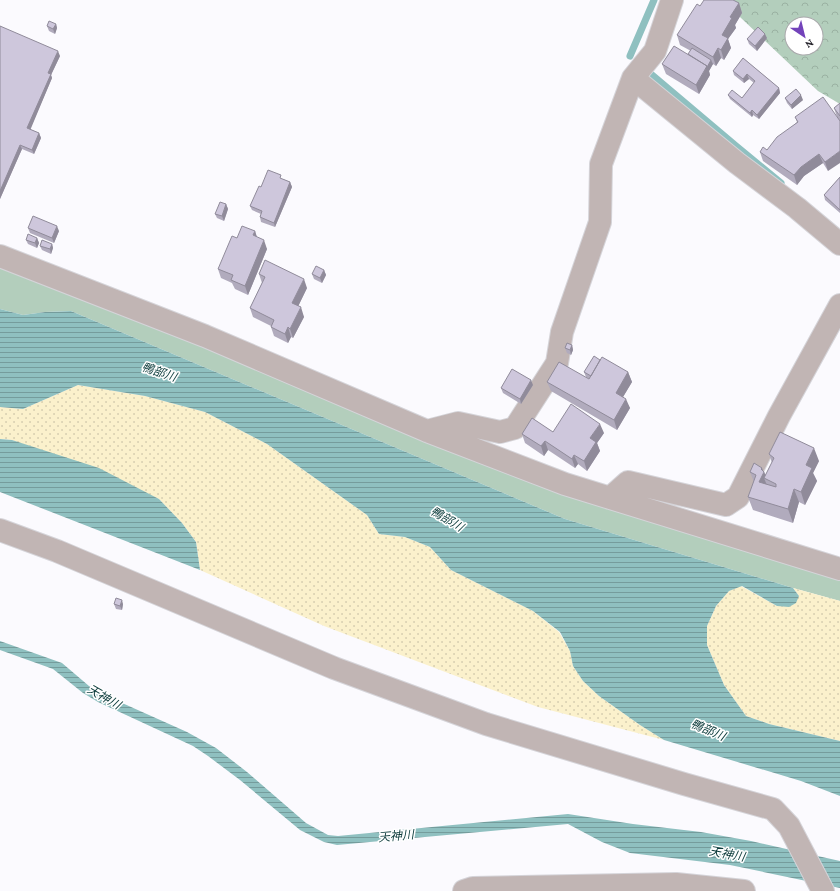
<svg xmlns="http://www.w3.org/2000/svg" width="840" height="891" font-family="'Crimson Pro','Noto Sans JP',serif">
<defs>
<pattern id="forest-crowns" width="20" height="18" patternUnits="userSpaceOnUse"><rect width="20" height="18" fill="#b3cebc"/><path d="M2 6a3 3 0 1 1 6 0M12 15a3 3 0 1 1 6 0" fill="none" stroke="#9ab1a2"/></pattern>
<pattern id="sand-dots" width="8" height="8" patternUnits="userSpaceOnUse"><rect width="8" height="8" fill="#fbf1cc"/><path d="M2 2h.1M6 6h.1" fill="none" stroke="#d7ceb0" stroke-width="1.8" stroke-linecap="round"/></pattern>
<pattern id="water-rules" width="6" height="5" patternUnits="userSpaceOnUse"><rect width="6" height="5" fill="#8fc0c0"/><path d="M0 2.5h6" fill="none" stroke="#759c9c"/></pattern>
</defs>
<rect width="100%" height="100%" fill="#fbfafe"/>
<path fill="#b3cebc" d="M 0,264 L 840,576 L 840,601 L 793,588 L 565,519 L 71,311 L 45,312 L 23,315 L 0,309 Z"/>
<path fill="url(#forest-crowns)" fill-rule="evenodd" d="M 722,0 L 840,0 L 840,104 L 818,91 ZM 792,24 L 816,24 L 816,48 L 792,48 Z"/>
<path fill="url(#sand-dots)" d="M 78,385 L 145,396 L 205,412 L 267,444 L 367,515 L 379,534 L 405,537 L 430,547 L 451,570 L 533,611 L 559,632 L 570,651 L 573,666 L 583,681 L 599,696 L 640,725 L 664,740 L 538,707 L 324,626 L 200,570 L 196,542 L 182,523 L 159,499 L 12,440 L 0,439 L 0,407 L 23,409 Z
M 741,586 L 777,606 L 799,596 L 793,588 L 840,601 L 840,741 L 769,724 L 746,716 L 724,685 L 707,645 L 707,626 L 716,606 L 729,591 Z"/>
<path fill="url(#water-rules)" d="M 0,309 L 23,315 L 45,312 L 71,311 L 565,519 L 793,588 L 799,596 L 796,603 L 789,607 L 777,606 L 742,586 L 729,591 L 716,606 L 707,626 L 707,645 L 724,685 L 746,716 L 769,724 L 840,741 L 840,796 L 801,781 L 664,740 L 640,725 L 599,696 L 583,681 L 573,666 L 570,651 L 560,632 L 533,611 L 451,570 L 430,547 L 405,537 L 379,534 L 367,515 L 267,444 L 205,412 L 145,396 L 78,385 L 23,409 L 0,407 Z
M 0,439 L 12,440 L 99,468 L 159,499 L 182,523 L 196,542 L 200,570 L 0,492 Z
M 0,641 L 62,663 L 89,686 L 102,694 L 187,732 L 216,748 L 247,772 L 306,823 L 328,835 L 338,836 L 568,814 L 633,824 L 701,832 L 751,841 L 840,861 L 840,888 L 730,865 L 630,853 L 602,842 L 568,824 L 337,845 L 324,842 L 300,830 L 240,780 L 208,756 L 193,746 L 98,702 L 83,693 L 53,669 L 0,650 Z"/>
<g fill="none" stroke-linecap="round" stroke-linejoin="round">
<path stroke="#8fc0c0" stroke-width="7" d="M 630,56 L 654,0
M 652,75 L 736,146 L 781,183"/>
<defs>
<path id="minor" d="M 633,78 L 737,163 L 797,208 L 840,244
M 0,256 L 205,336 L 427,431 L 565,484 L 840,569
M 427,431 L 458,423 L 500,432 L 515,428 L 557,363 L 562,332 L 600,222 L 601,164 L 633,78 L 655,51 L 672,0
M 610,498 L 628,482 L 726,505 L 738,497 L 779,416 L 840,305
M 0,530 L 57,551 L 334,668 L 486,724 L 684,784 L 773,809 L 789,826 L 823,891
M 464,891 L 473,888 L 676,884 L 744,891"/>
</defs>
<use href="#minor" stroke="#d5d4d9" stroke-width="24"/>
<use href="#minor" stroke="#c1b5b4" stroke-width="22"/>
</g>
<path fill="#b1abbd" d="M 739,3 L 742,13 L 735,25 L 736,28 L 728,39 L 731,48 L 724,60 L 721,58 L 716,66 L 713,64 L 709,71 L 710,75 L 699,94 L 666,74 L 662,64 L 688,54 L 691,51 L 680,45 L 677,35 L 700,6 Z
M 56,24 L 57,28 L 55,34 L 49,31 L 47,26 Z
M 0,26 L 60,56 L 51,75 L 52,78 L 30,129 L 39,133 L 41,138 L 34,154 L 22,149 L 0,199 Z
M 767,38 L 757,51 L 749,44 L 747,39 Z
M 743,58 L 779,88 L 780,93 L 759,119 L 753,115 L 752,117 L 730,99 L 728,95 L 742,98 L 754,83 L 749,79 L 744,83 L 734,75 L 733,71 Z
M 785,98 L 803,100 L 792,109 L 787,103 Z
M 840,103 L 840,121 L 828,171 L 823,163 L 804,176 L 797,185 L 763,161 L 760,152 L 767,150 L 797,122 L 795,117 L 837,117 L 834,108 Z
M 840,177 L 840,213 L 825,200 L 824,195 Z
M 283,179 L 290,182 L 292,187 L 275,227 L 261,222 L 260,217 L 261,214 L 252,210 L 250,206 L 261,187 Z
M 226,204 L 228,209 L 224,221 L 217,218 L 215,214 Z
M 28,228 L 59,231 L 54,243 L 30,233 Z
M 255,231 L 257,237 L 267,249 L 248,295 L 235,289 L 232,283 L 221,278 L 218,269 L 237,238 Z
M 37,238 L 39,243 L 37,248 L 28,244 L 26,240 Z
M 52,244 L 53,248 L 51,254 L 42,250 L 40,246 Z
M 324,270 L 326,275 L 322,283 L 314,279 L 312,274 Z
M 259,274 L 307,288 L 298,306 L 304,317 L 293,338 L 291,337 L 288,343 L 274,336 L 271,327 L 271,326 L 253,317 L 250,308 L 262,283 Z
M 572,345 L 573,350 L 571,355 L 567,353 L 565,348 Z
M 600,360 L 628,372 L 632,382 L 623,397 L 630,408 L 617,430 L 551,391 L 547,382 L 589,379 L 586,377 L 584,372 Z
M 533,385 L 521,404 L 503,393 L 501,388 Z
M 553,432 L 604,433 L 597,443 L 600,451 L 587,471 L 578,464 L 575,468 L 548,450 L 544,456 L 525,443 L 522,434 Z
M 769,454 L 819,461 L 813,473 L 817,481 L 805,505 L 799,502 L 793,523 L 753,510 L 748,497 L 754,482 L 750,472 L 762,468 L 763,471 L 764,472 L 766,475 L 772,463 Z
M 114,604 L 123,604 L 122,610 L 116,609 Z"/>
<path fill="#908b9a" d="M 739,3 L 742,13 L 735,25 L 736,28 L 728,39 L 731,48 L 724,60 L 721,50 L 722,35 L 730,17 Z
M 56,24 L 57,28 L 55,34 L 53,29 Z
M 765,34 L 767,38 L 757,51 L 755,46 Z
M 718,48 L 721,58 L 716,66 L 713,57 Z
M 58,51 L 60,56 L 51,75 L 52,78 L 29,133 L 27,128 L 48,73 Z
M 711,60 L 713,64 L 709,71 L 710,75 L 699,94 L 696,85 Z
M 747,74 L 749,79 L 744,83 L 743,79 Z
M 779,88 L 780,93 L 759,119 L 757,115 Z
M 801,95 L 803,100 L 792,109 L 791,105 Z
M 752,110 L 753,115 L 752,117 L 750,113 Z
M 39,133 L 41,138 L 34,154 L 32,150 Z
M 20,145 L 22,149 L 0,199 L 0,191 Z
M 840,151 L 840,163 L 828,171 L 825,162 Z
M 819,154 L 823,163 L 804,176 L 797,185 L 794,175 L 801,167 Z
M 290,182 L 292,187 L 275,227 L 274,223 Z
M 226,204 L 228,209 L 224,221 L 222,216 Z
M 57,226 L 59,231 L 54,243 L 52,238 Z
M 255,231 L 258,241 L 253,235 Z
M 37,238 L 39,243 L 37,248 L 35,243 Z
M 264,240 L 267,249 L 248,295 L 245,286 Z
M 52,244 L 53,248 L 51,254 L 50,249 Z
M 324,270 L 326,275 L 322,283 L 320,278 Z
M 304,279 L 307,288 L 295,313 L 292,303 Z
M 301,307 L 304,317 L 293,338 L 290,329 Z
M 288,327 L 291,337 L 288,343 L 285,334 Z
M 572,345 L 573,350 L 571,355 L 570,350 Z
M 628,372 L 632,382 L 620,402 L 616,393 Z
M 531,380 L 533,385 L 521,404 L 520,399 Z
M 626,399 L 630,408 L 617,430 L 614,420 Z
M 600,424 L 604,433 L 597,443 L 600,451 L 587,471 L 584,461 L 590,438 Z
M 545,441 L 548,450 L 544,456 L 541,446 Z
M 814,448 L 819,461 L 813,473 L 817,481 L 805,505 L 801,492 L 806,465 Z
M 574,455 L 578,464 L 575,468 L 572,459 Z
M 762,468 L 764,473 L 764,472 L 767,479 L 764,478 L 768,488 L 759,482 L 761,469 Z
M 794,489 L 799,502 L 793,523 L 788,509 Z
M 122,600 L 123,604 L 122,610 L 120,606 Z"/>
<path fill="#cec7dc" stroke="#908b9a" d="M 704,0 L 733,0 L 739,3 L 730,17 L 732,18 L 722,35 L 728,38 L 721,50 L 718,48 L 713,57 L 677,35 L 697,4 L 700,6 Z
M 49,21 L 56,24 L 53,29 L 47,26 Z
M 0,26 L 58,51 L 48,73 L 51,74 L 27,128 L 39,133 L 32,150 L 20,145 L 0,191 Z
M 758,27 L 765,34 L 755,46 L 747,39 Z
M 674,46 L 707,66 L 696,85 L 662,64 Z
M 692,48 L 711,60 L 706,69 L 707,66 L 688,54 Z
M 743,58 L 779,88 L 757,115 L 752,110 L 750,113 L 728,95 L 732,90 L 742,98 L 755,81 L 747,74 L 743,79 L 733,71 Z
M 796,89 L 801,95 L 791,105 L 785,98 Z
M 823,97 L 840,121 L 840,151 L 825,162 L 819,154 L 801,167 L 794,175 L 760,152 L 763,147 L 767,150 L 777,137 L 798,122 L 795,117 Z
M 840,103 L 840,116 L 834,108 Z
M 268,170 L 281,175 L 280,178 L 290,182 L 274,223 L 260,217 L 262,211 L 250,206 L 259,186 L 261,187 Z
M 840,177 L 840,210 L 824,195 Z
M 220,202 L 226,204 L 222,216 L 215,214 Z
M 33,216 L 57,226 L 52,238 L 28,228 Z
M 242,226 L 255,231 L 253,235 L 264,240 L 245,286 L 231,280 L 233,275 L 218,269 L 232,236 L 237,238 Z
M 28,234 L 37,238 L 35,243 L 26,240 Z
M 42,240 L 52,244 L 50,249 L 40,246 Z
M 265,260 L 304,279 L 292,303 L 301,307 L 290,329 L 288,327 L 285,334 L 271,327 L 274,320 L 250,308 L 265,277 L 259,274 Z
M 316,266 L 324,270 L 320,278 L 312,274 Z
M 567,343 L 572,345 L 570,350 L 565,348 Z
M 594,356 L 600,360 L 591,376 L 584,372 Z
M 602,357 L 628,372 L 616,393 L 626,399 L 614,420 L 547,382 L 559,362 L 589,379 Z
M 512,369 L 531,380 L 520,399 L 501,388 Z
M 571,404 L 600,424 L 590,438 L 596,442 L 584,461 L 574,455 L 572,459 L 545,441 L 541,446 L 522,434 L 532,418 L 553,432 Z
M 780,432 L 814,448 L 806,465 L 812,468 L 801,492 L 794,489 L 788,509 L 748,497 L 756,475 L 750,472 L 754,463 L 762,468 L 761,469 L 764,472 L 759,482 L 776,487 L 776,484 L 764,478 L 774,458 L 769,454 Z
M 116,598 L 122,600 L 120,606 L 114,604 Z"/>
<g text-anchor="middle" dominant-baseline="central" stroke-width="3" stroke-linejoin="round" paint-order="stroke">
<g font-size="12" font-style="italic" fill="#0c3b3b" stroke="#fff">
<text transform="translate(159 372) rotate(18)">鴨部川</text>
<text transform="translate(447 519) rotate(31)">鴨部川</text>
<text transform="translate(104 697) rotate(30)">天神川</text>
<text transform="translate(708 730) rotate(23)">鴨部川</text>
<text transform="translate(396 836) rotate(-5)">天神川</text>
<text transform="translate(727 854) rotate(10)">天神川</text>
</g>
</g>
<g transform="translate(804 36) rotate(145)"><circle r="19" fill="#ffffff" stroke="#a9a8ab"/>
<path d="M0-3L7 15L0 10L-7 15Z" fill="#7343ba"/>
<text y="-6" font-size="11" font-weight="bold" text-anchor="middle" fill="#28262e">N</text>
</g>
</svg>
